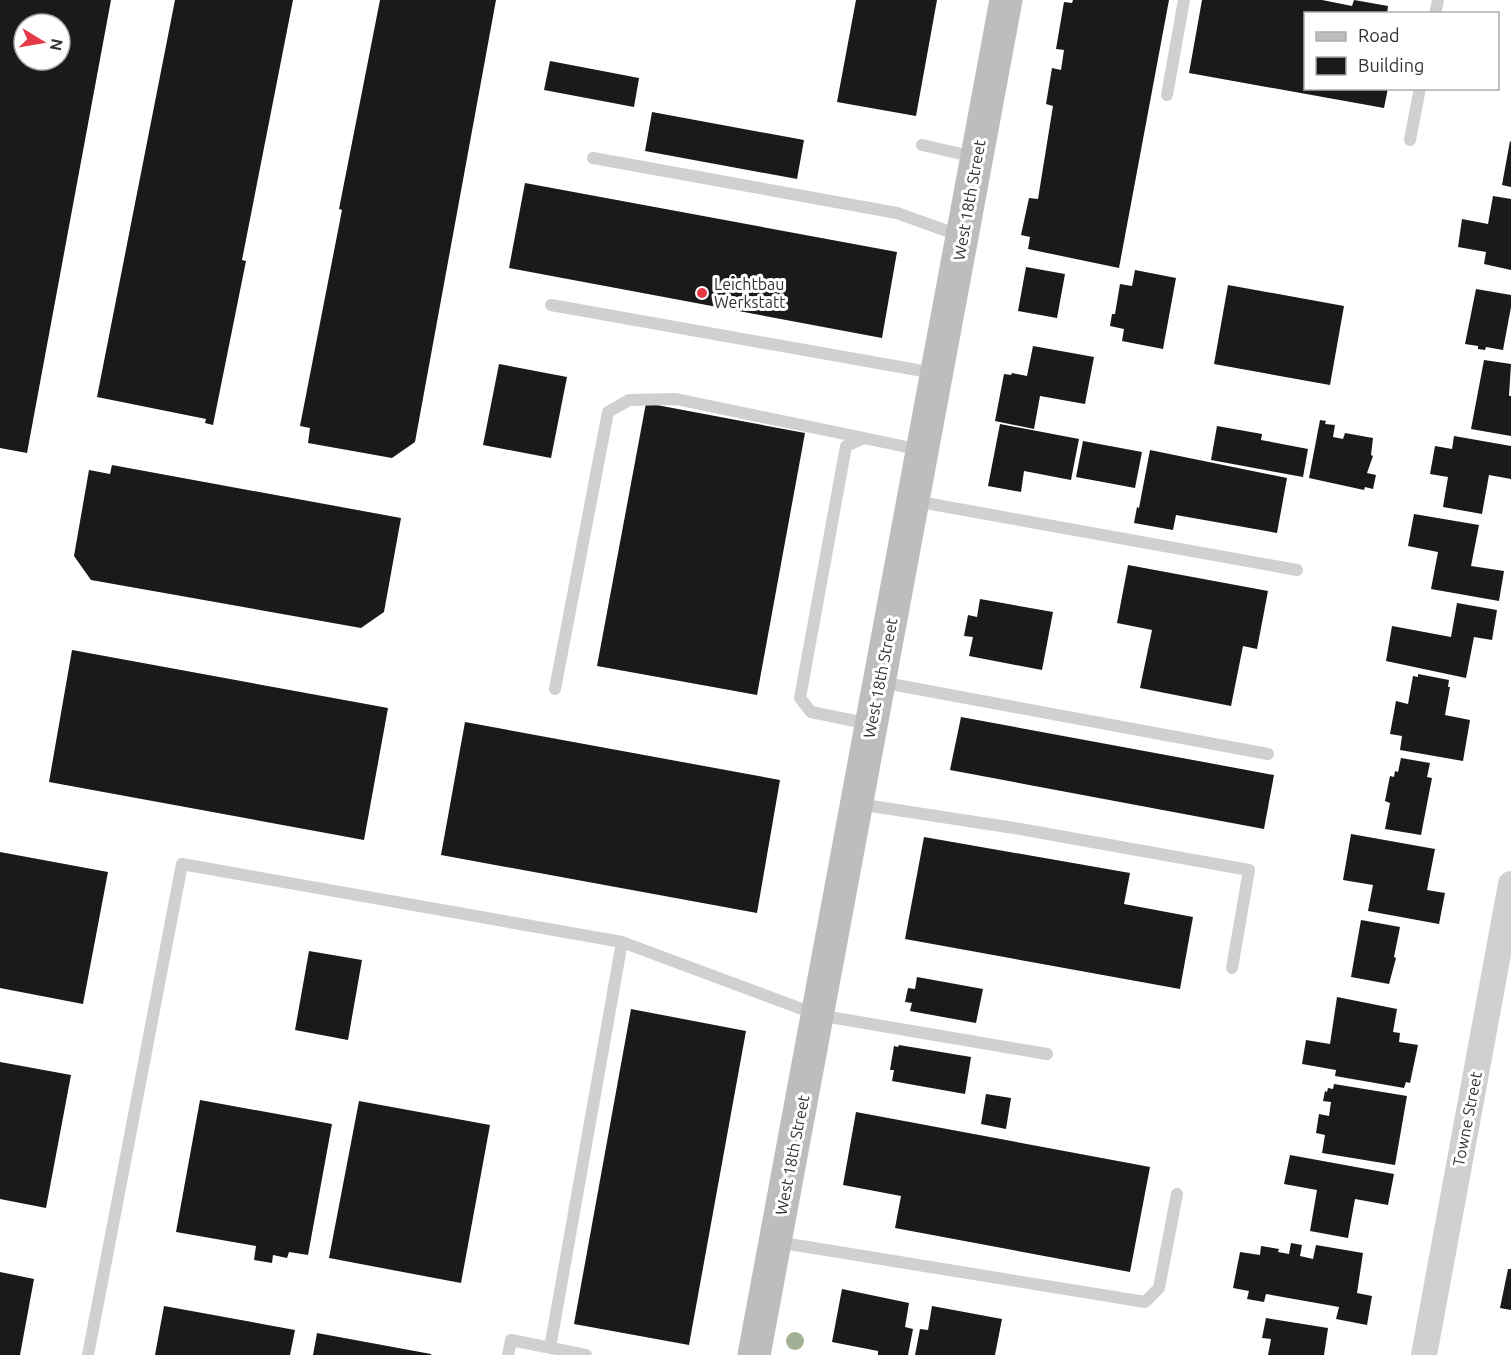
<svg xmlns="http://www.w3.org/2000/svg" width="1511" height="1355" font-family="Ubuntu,sans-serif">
<rect width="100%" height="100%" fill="#fff"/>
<path fill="#1a1a1a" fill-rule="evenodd" d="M 0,0 L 111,0 L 27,453 L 0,448 ZM 24,24 L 60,24 L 60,60 L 24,60 Z
M 175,0 L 293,0 L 242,260 L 246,261 L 213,425 L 205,423 L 206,419 L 97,397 Z
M 380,0 L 496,0 L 415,442 L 392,458 L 308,443 L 310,428 L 300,426 L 342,210 L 339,209 Z
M 856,0 L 937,0 L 916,116 L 837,102 Z
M 1073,0 L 1169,0 L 1119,268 L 1028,249 L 1030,237 L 1021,235 L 1029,198 L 1038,199 L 1053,106 L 1046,104 L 1052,68 L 1061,70 L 1064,50 L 1056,49 L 1064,2 L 1072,3 Z
M 1202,0 L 1322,0 L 1352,6 L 1354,0 L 1388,6 L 1387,14 L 1306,14 L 1306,88 L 1388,88 L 1384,108 L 1189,73 Z
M 550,61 L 639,78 L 634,107 L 544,90 Z
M 652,112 L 804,140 L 797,179 L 645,151 Z
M 1510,141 L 1511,142 L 1511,187 L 1502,185 Z
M 525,183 L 897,252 L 882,338 L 509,268 Z
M 1493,196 L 1511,199 L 1511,270 L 1484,264 L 1486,252 L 1458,247 L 1462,219 L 1488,224 Z
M 1026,267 L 1065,274 L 1057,318 L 1018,311 Z
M 1135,270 L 1176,278 L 1163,349 L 1122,341 L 1124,329 L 1110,326 L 1112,314 L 1115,314 L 1120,284 L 1132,286 Z
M 1228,285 L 1344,306 L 1330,385 L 1214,364 Z
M 1476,289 L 1511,295 L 1511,307 L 1503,350 L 1486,347 L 1485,350 L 1478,349 L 1478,346 L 1465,344 Z
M 1033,346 L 1094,357 L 1085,404 L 1040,396 L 1034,429 L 995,421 L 1004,374 L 1011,375 L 1012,373 L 1027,376 Z
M 1484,360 L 1511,364 L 1509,396 L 1511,396 L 1511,436 L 1471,429 Z
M 499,364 L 567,377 L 551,458 L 483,445 Z
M 646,403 L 805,433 L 757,695 L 597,666 Z
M 1320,420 L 1326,421 L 1325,424 L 1335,425 L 1333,437 L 1343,439 L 1345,433 L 1373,438 L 1371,455 L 1373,456 L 1367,473 L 1376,475 L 1373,489 L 1365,487 L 1364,490 L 1309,478 Z
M 1000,424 L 1079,439 L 1071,480 L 1024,471 L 1021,492 L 988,486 Z
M 1217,426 L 1262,434 L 1261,440 L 1308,449 L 1303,477 L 1211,460 Z
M 1454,436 L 1511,446 L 1511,479 L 1489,475 L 1482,514 L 1443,507 L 1448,477 L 1430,474 L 1435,446 L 1452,449 Z
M 1083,441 L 1142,452 L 1135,488 L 1076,477 Z
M 1150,450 L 1287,478 L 1277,533 L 1176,515 L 1173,530 L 1134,523 L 1137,507 L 1139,508 Z
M 112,465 L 401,518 L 384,612 L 361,628 L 91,580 L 74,556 L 89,470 L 110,474 Z
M 1414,514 L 1479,525 L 1471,566 L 1504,571 L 1499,601 L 1431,589 L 1438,552 L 1408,546 Z
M 1128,565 L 1268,591 L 1257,649 L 1243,646 L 1231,706 L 1140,688 L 1152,630 L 1117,623 Z
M 980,599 L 1053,612 L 1042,670 L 969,656 L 973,637 L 964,636 L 968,615 L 977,617 Z
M 1457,603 L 1497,610 L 1492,640 L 1474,637 L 1466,678 L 1386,661 L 1392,626 L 1451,637 Z
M 72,650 L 388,708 L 364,840 L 49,782 Z
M 1418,674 L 1449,680 L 1448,687 L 1450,687 L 1445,715 L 1470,720 L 1463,761 L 1400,750 L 1402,736 L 1390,734 L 1396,701 L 1408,704 L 1413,676 L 1418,677 Z
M 961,717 L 1274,775 L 1264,829 L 950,770 Z
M 465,722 L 780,780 L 757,913 L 441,855 Z
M 1401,758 L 1430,763 L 1427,777 L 1432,778 L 1421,835 L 1385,829 L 1390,803 L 1385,801 L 1390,776 L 1394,777 L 1395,771 L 1398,772 Z
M 1351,834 L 1435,849 L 1427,890 L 1445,893 L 1439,924 L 1368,911 L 1373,885 L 1343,880 Z
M 924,837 L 1130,873 L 1124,904 L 1193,917 L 1180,989 L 905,939 Z
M 0,852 L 108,872 L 83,1004 L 0,988 Z
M 1361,920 L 1400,927 L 1394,957 L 1396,958 L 1389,984 L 1351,977 Z
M 309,951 L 362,960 L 348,1040 L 295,1030 Z
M 917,977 L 983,989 L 976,1023 L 910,1011 L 912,1003 L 905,1002 L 908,988 L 915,989 Z
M 1337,997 L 1397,1009 L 1393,1032 L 1400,1033 L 1399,1042 L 1418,1045 L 1410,1083 L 1406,1082 L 1404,1088 L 1335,1076 L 1336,1070 L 1302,1064 L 1306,1040 L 1330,1044 Z
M 631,1009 L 746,1031 L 689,1345 L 574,1324 Z
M 899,1045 L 971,1057 L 965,1094 L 892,1081 L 894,1070 L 890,1070 L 894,1046 L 898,1047 Z
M 0,1062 L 71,1075 L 46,1208 L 0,1199 Z
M 1334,1084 L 1407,1096 L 1395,1165 L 1322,1153 L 1325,1135 L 1316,1133 L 1319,1114 L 1329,1116 L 1331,1102 L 1323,1101 L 1325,1091 L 1327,1092 L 1328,1088 L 1333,1089 Z
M 986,1094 L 1011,1098 L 1006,1129 L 981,1124 Z
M 200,1100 L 332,1124 L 308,1255 L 289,1252 L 287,1258 L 273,1255 L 272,1263 L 254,1260 L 256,1246 L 176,1232 Z
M 359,1101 L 490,1125 L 461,1283 L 329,1258 Z
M 856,1112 L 1150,1167 L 1130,1272 L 895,1228 L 901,1196 L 843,1185 Z
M 1290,1155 L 1394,1174 L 1388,1205 L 1355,1199 L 1348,1238 L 1310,1231 L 1317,1190 L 1284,1184 Z
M 1291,1243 L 1302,1245 L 1300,1256 L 1313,1259 L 1316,1245 L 1363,1253 L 1357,1293 L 1372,1296 L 1367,1325 L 1336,1319 L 1339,1307 L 1266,1294 L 1264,1302 L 1247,1299 L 1249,1291 L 1233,1288 L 1240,1252 L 1260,1255 L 1261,1246 L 1279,1249 L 1278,1252 L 1289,1254 Z
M 1508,1269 L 1511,1269 L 1511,1310 L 1500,1308 Z
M 0,1272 L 34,1279 L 20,1355 L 0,1355 Z
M 842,1289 L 909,1303 L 905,1327 L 913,1329 L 908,1355 L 878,1355 L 878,1351 L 832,1342 Z
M 164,1306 L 295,1330 L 290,1355 L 155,1355 Z
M 932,1306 L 1002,1319 L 995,1355 L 915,1355 L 920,1329 L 928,1330 Z
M 1266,1318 L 1328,1328 L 1324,1355 L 1268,1355 L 1271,1339 L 1262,1338 Z
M 317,1333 L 431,1354 L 431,1355 L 313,1355 Z"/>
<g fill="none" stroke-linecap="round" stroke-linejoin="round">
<path stroke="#d0d0d0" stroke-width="12" d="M 1435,14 L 1438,0
M 1167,95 L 1184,0
M 1410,140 L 1420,88
M 922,145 L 975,157
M 593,158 L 897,213 L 961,236
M 551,305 L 934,373
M 914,501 L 1297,570
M 880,682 L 1268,754
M 555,689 L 608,412 L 629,400 L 676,399 L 864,438
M 870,724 L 811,712 L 800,698 L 846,446 L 864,438 L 921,450
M 858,804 L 1020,829 L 1249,870 L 1232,968
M 777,1242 L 1145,1302 L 1159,1288 L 1177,1194
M 550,1348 L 622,942
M 88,1355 L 182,864 L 622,942 L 818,1015 L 1047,1054
M 508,1355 L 511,1340 L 586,1355"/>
<path stroke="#d0d0d0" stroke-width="26" d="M 1424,1355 L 1511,884"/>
<path stroke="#bdbdbd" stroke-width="33" d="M 754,1355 L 1006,0"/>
</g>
<circle fill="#a2b095" cx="795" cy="1341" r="9"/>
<circle fill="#e63946" stroke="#fff" stroke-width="2" cx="702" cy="293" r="6"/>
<g text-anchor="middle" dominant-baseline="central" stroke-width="6" stroke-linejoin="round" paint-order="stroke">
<g font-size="16" fill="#333" stroke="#fff">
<text transform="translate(969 200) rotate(-80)">West 18th Street</text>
<text transform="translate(880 678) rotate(-79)">West 18th Street</text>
<text transform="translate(1467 1119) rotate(-79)">Towne Street</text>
<text transform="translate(792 1155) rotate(-79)">West 18th Street</text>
</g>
<g font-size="16" fill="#333" stroke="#fff" text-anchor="start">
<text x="714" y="284">Leichtbau<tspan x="714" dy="18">Werkstatt</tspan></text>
</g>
</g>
<rect x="1304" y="12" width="195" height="78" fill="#ffffff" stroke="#adadad" stroke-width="1.5"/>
<rect x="1316" y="32" width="30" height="9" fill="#bdbdbd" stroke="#adadad" stroke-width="1.5"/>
<text x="1358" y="42" font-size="18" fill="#333333">Road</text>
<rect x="1316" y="57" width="30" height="18" fill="#1a1a1a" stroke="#adadad" stroke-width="1.5"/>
<text x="1358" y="72" font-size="18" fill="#333333">Building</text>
<g transform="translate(42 42) rotate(101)"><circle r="28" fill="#ffffff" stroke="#adadad" stroke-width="1.5"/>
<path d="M0-4.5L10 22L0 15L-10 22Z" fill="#e63946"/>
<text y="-9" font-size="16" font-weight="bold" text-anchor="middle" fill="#333333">N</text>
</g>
</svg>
